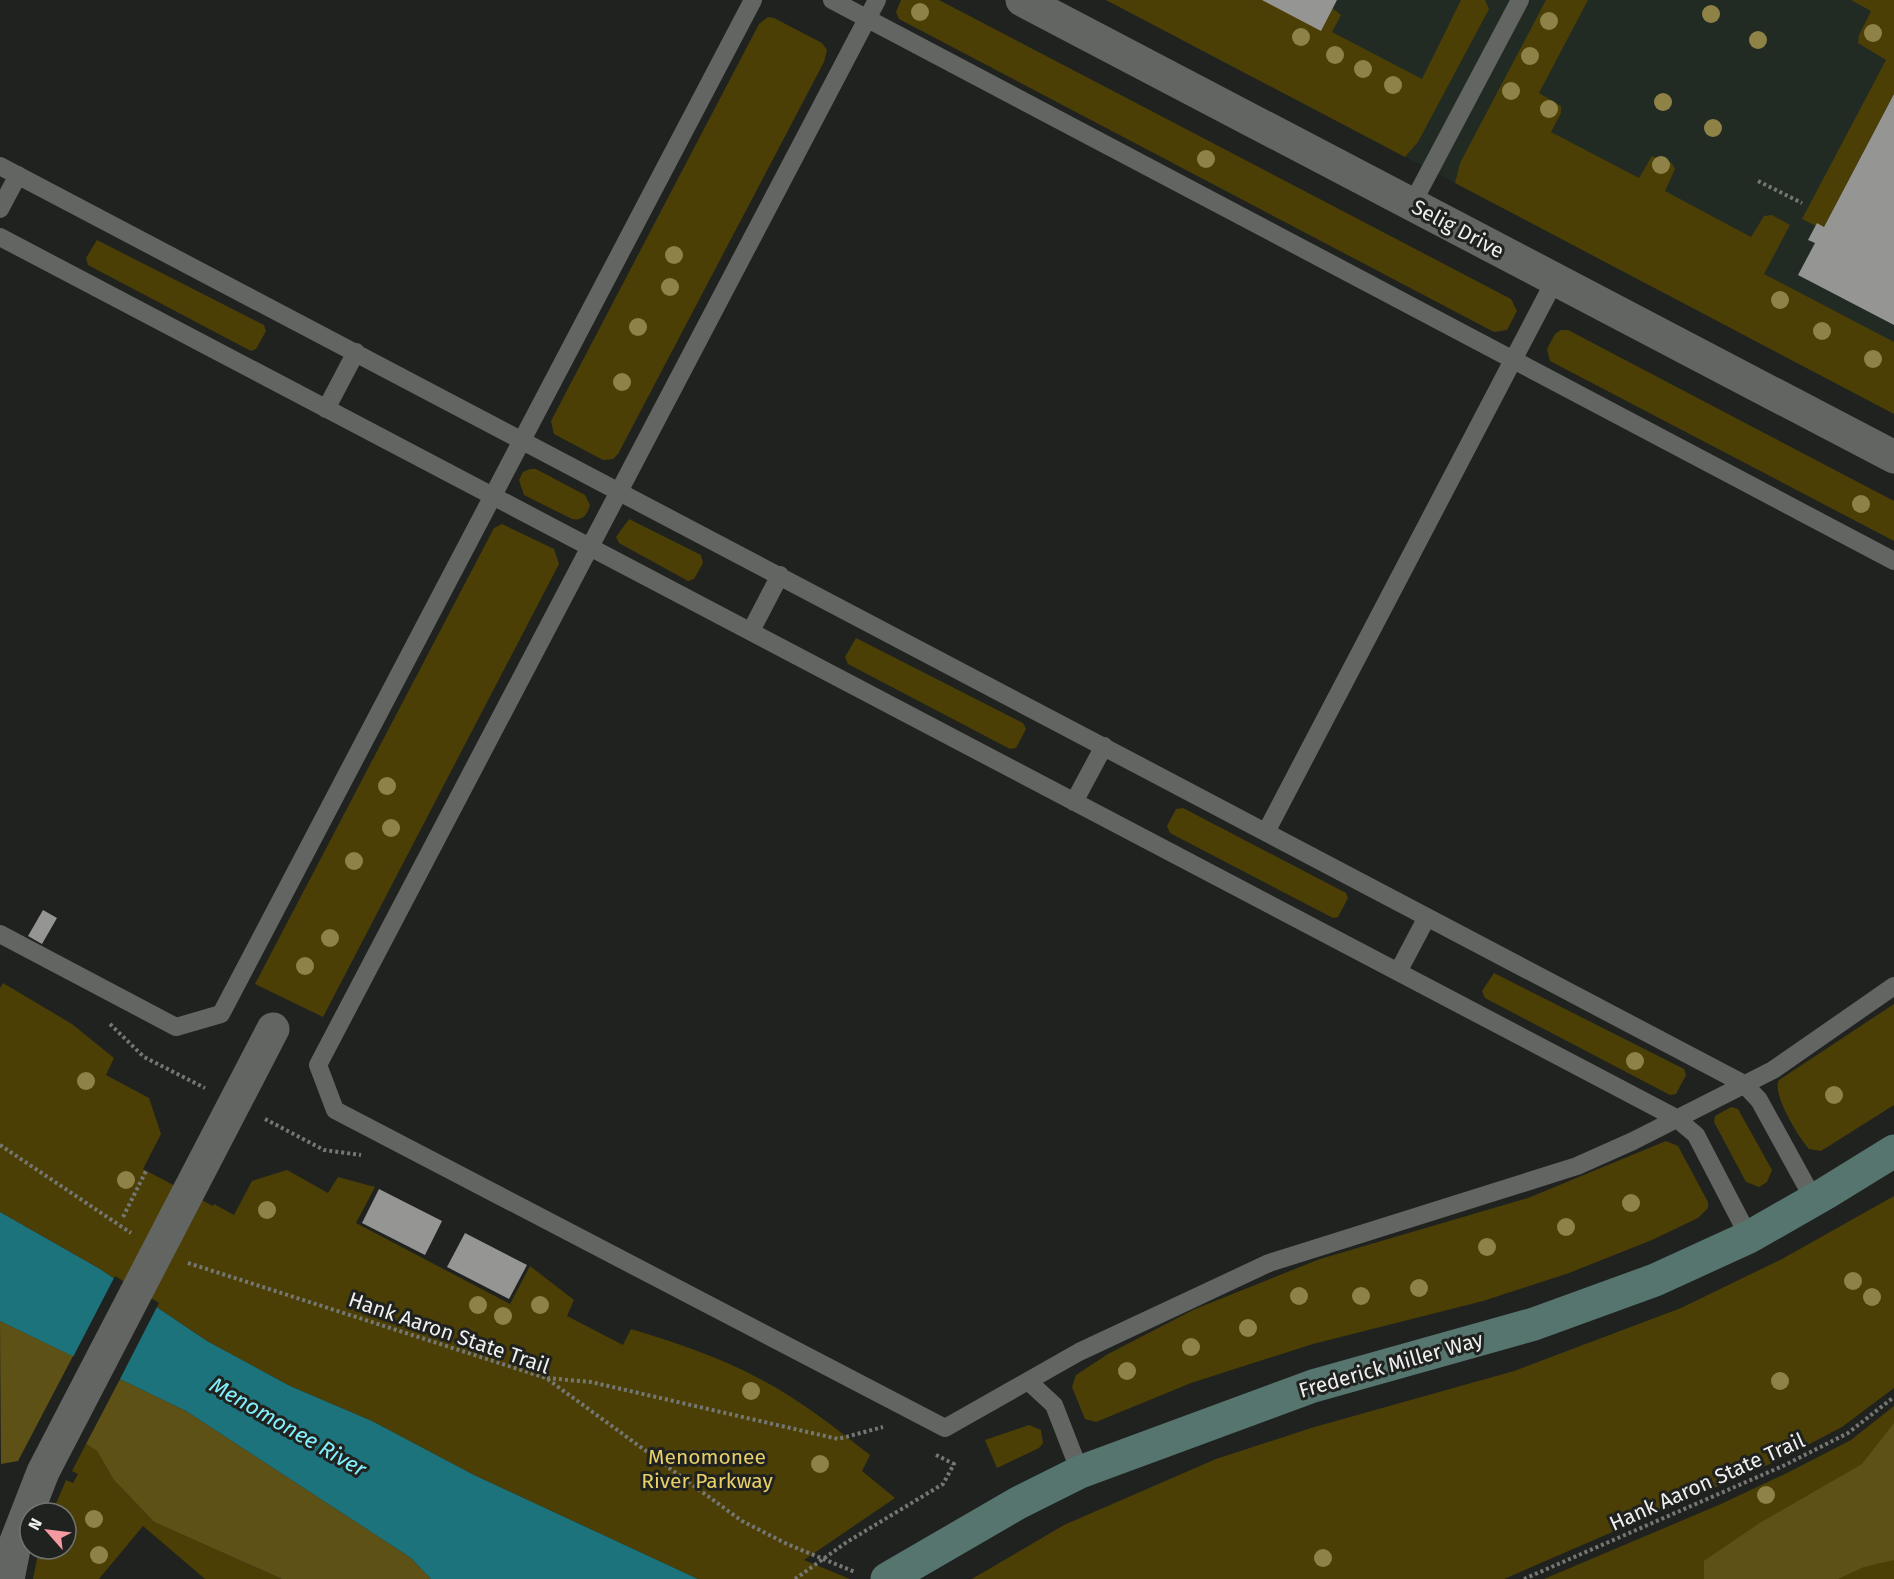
<svg xmlns="http://www.w3.org/2000/svg" width="1894" height="1579" font-family="'Fira Sans',sans-serif">
<rect width="100%" height="100%" fill="#202220"/>
<path fill="#222a24" d="M 1106,0 L 1894,0 L 1894,414 L 1455,183 Z"/>
<path fill="#4b3f05" d="M 901,0 L 939,0 L 1511,299 L 1517,311 L 1507,330 L 1494,332 L 899,19 L 896,12 Z
M 1106,0 L 1262,0 L 1332,8 L 1341,15 L 1332,32 L 1422,79 L 1461,0 L 1485,0 L 1489,9 L 1418,142 L 1405,157 Z
M 1546,0 L 1588,0 L 1539,93 L 1561,106 L 1561,113 L 1551,132 L 1639,178 L 1652,156 L 1672,163 L 1675,169 L 1665,191 L 1751,237 L 1764,216 L 1772,215 L 1790,225 L 1764,274 L 1894,342 L 1894,414 L 1455,183 L 1460,163 Z
M 1851,0 L 1894,0 L 1894,94 L 1824,227 L 1817,223 L 1816,226 L 1802,219 L 1886,60 L 1858,43 L 1859,35 L 1871,11 Z
M 768,17 L 774,18 L 822,43 L 827,50 L 824,62 L 618,454 L 613,459 L 603,460 L 554,434 L 551,421 L 759,24 Z
M 97,240 L 264,325 L 266,331 L 256,349 L 251,351 L 88,265 L 86,258 Z
M 1561,330 L 1568,330 L 1894,501 L 1894,541 L 1550,361 L 1547,349 L 1555,334 Z
M 530,469 L 536,469 L 585,495 L 590,505 C 587,515 583,521 572,519 L 524,495 L 519,480 L 523,472 Z
M 629,519 L 701,555 L 703,563 L 694,579 L 688,581 L 619,543 L 616,537 Z
M 502,524 L 554,549 L 559,564 L 323,1017 L 255,984 L 494,528 Z
M 856,638 L 1023,723 L 1026,729 L 1016,748 L 1010,749 L 848,664 L 845,657 Z
M 1183,808 L 1346,893 L 1348,898 L 1338,917 L 1333,918 L 1170,833 L 1167,826 L 1176,809 Z
M 1494,973 L 1684,1069 L 1686,1075 L 1676,1094 L 1670,1095 L 1485,998 L 1482,991 Z
M 3,983 L 72,1024 L 114,1058 L 106,1075 L 149,1098 L 161,1134 L 143,1169 L 213,1206 L 214,1204 L 234,1215 L 252,1181 L 287,1170 L 328,1193 L 338,1177 L 375,1187 L 356,1223 L 510,1304 L 530,1266 L 574,1300 L 567,1316 L 623,1345 L 631,1329 C 674,1342 720,1357 760,1379 C 799,1399 835,1428 870,1455 L 862,1471 L 895,1498 L 804,1560 L 850,1579 L 698,1579 L 474,1475 L 372,1421 L 290,1386 L 207,1341 L 100,1269 L 0,1212 L 0,988 Z
M 1894,1004 L 1894,1105 L 1821,1151 L 1809,1149 C 1799,1138 1771,1093 1779,1080 Z
M 1731,1107 L 1738,1109 L 1772,1170 L 1767,1182 L 1759,1187 L 1746,1182 L 1714,1122 L 1715,1116 Z
M 1666,1141 L 1678,1146 L 1708,1202 L 1708,1208 L 1698,1218 L 1652,1240 L 1569,1273 L 1483,1301 L 1313,1344 L 1191,1383 L 1096,1422 L 1085,1419 L 1072,1387 L 1076,1375 L 1108,1354 L 1195,1309 L 1320,1259 L 1528,1198 Z
M 1894,1196 L 1894,1388 L 1842,1427 L 1781,1459 L 1504,1579 L 972,1579 L 1064,1525 L 1216,1459 L 1311,1428 L 1514,1371 L 1681,1308 L 1782,1259 Z
M 1894,1406 L 1894,1579 L 1544,1579 L 1721,1504 L 1789,1472 L 1851,1440 Z
M 1029,1425 L 1041,1430 L 1043,1443 L 1039,1448 L 997,1468 L 985,1440 Z
M 86,1444 L 97,1451 L 113,1479 L 154,1522 L 282,1579 L 205,1579 L 143,1526 L 99,1579 L 33,1579 L 39,1549 L 66,1549 L 66,1513 L 52,1513 L 66,1480 L 73,1483 L 78,1474 L 72,1471 Z"/>
<path fill="#5e5116" d="M 0,1321 L 73,1356 L 18,1461 L 1,1464 Z
M 120,1379 L 186,1411 L 411,1558 L 431,1579 L 282,1579 L 154,1522 L 113,1479 L 97,1451 L 86,1444 Z
M 1894,1423 L 1894,1560 L 1864,1567 L 1838,1579 L 1704,1579 L 1704,1561 L 1758,1524 L 1862,1464 Z"/>
<path fill="#1d737b" d="M 0,1212 L 100,1269 L 207,1341 L 290,1386 L 372,1421 L 474,1475 L 698,1579 L 431,1579 L 411,1558 L 186,1411 L 0,1321 Z"/>
<path fill="#202220" d="M 115,1276 L 159,1303 L 119,1381 L 72,1359 Z"/>
<path fill="#959693" d="M 1262,0 L 1337,0 L 1321,31 Z
M 1894,94 L 1894,325 L 1798,275 L 1815,243 L 1808,240 L 1817,223 L 1824,227 Z
M 43,910 L 57,918 L 42,944 L 28,936 Z
M 379,1189 L 442,1221 L 425,1255 L 362,1223 Z
M 465,1233 L 527,1265 L 509,1299 L 447,1267 Z"/>
<g fill="none" stroke-linecap="round" stroke-linejoin="round">
<path stroke="#757775" stroke-width="4" stroke-dasharray="3 3" stroke-linecap="butt" d="M 1758,181 L 1802,203
M 110,1024 L 144,1057 L 205,1088
M 265,1119 L 324,1150 L 361,1155
M 0,1145 L 131,1233
M 123,1217 L 146,1171
M 188,1263 L 546,1378 L 742,1521 L 787,1544 L 855,1572
M 547,1378 L 591,1382 L 838,1439 L 883,1427
M 795,1579 L 847,1542 L 943,1484 L 954,1464 L 936,1455
M 1524,1579 L 1785,1465 L 1848,1433 L 1894,1397"/>
<path stroke="#636563" stroke-width="18" d="M 832,0 L 1894,561
M 877,0 L 318,1065 L 335,1110 L 945,1428 L 1079,1352 L 1269,1263 L 1577,1166 L 1633,1141 L 1773,1070 L 1894,986
M 0,166 L 1744,1084 L 1759,1100 L 1814,1200
M 1412,204 L 1520,0
M 0,209 L 18,175
M 0,237 L 1676,1118 L 1696,1135 L 1749,1237
M 326,409 L 356,352
M 751,631 L 780,575
M 1074,802 L 1104,746
M 1266,832 L 1555,280
M 0,934 L 176,1027 L 221,1014 L 753,0
M 1398,972 L 1427,917
M 1028,1381 L 1054,1405 L 1080,1472"/>
<path stroke="#636563" stroke-width="33" d="M 1022,0 L 1894,457
M 8,1579 L 15,1544 L 43,1472 L 273,1029"/>
<path stroke="#55756e" stroke-width="33" d="M 887,1579 L 1018,1503 L 1080,1472 L 1313,1386 L 1534,1324 L 1655,1280 L 1749,1237 L 1826,1193 L 1894,1151"/>
</g>
<g fill="#8e8247">
<circle cx="920" cy="12" r="9"/>
<circle cx="1711" cy="14" r="9"/>
<circle cx="1549" cy="21" r="9"/>
<circle cx="1873" cy="33" r="9"/>
<circle cx="1301" cy="37" r="9"/>
<circle cx="1758" cy="40" r="9"/>
<circle cx="1335" cy="55" r="9"/>
<circle cx="1530" cy="56" r="9"/>
<circle cx="1363" cy="69" r="9"/>
<circle cx="1393" cy="85" r="9"/>
<circle cx="1511" cy="91" r="9"/>
<circle cx="1663" cy="102" r="9"/>
<circle cx="1549" cy="109" r="9"/>
<circle cx="1713" cy="128" r="9"/>
<circle cx="1206" cy="159" r="9"/>
<circle cx="1661" cy="165" r="9"/>
<circle cx="674" cy="255" r="9"/>
<circle cx="670" cy="287" r="9"/>
<circle cx="1780" cy="300" r="9"/>
<circle cx="638" cy="327" r="9"/>
<circle cx="1822" cy="331" r="9"/>
<circle cx="1873" cy="359" r="9"/>
<circle cx="622" cy="382" r="9"/>
<circle cx="1861" cy="504" r="9"/>
<circle cx="387" cy="786" r="9"/>
<circle cx="391" cy="828" r="9"/>
<circle cx="354" cy="861" r="9"/>
<circle cx="330" cy="938" r="9"/>
<circle cx="305" cy="966" r="9"/>
<circle cx="1635" cy="1061" r="9"/>
<circle cx="86" cy="1081" r="9"/>
<circle cx="1834" cy="1095" r="9"/>
<circle cx="126" cy="1180" r="9"/>
<circle cx="1631" cy="1203" r="9"/>
<circle cx="267" cy="1210" r="9"/>
<circle cx="1566" cy="1227" r="9"/>
<circle cx="1487" cy="1247" r="9"/>
<circle cx="1853" cy="1281" r="9"/>
<circle cx="1419" cy="1288" r="9"/>
<circle cx="1299" cy="1296" r="9"/>
<circle cx="1361" cy="1296" r="9"/>
<circle cx="1872" cy="1297" r="9"/>
<circle cx="478" cy="1305" r="9"/>
<circle cx="540" cy="1305" r="9"/>
<circle cx="503" cy="1316" r="9"/>
<circle cx="1248" cy="1328" r="9"/>
<circle cx="1191" cy="1347" r="9"/>
<circle cx="1127" cy="1371" r="9"/>
<circle cx="1780" cy="1381" r="9"/>
<circle cx="751" cy="1391" r="9"/>
<circle cx="820" cy="1464" r="9"/>
<circle cx="1766" cy="1495" r="9"/>
<circle cx="94" cy="1519" r="9"/>
<circle cx="99" cy="1555" r="9"/>
<circle cx="1323" cy="1558" r="9"/>
</g>
<g text-anchor="middle" dominant-baseline="central" stroke-width="6" stroke-linejoin="round" paint-order="stroke">
<g font-size="21" fill="#eeefee" stroke="#202220">
<text transform="translate(1458 229) rotate(28)">Selig Drive</text>
<text transform="translate(449 1333) rotate(19)">Hank Aaron State Trail</text>
<text transform="translate(1391 1365) rotate(-16)">Frederick Miller Way</text>
<text transform="translate(1707 1482) rotate(-24)">Hank Aaron State Trail</text>
</g>
<g font-size="21" fill="#e8d067" stroke="#202220">
<text x="707" y="1457">Menomonee<tspan x="707" dy="24">River Parkway</tspan></text>
</g>
<g font-size="22" font-style="italic" fill="#82f0fc" stroke="#202220">
<text transform="translate(288 1427) rotate(30)">Menomonee River</text>
</g>
</g>
<g transform="translate(48 1531) rotate(298)"><circle r="28" fill="#202220" stroke="#727472" stroke-width="1.5"/>
<path d="M0-4.5L10 22L0 15L-10 22Z" fill="#f49aa0"/>
<text y="-9" font-size="16" font-weight="bold" text-anchor="middle" fill="#eeefee">N</text>
</g>
</svg>
